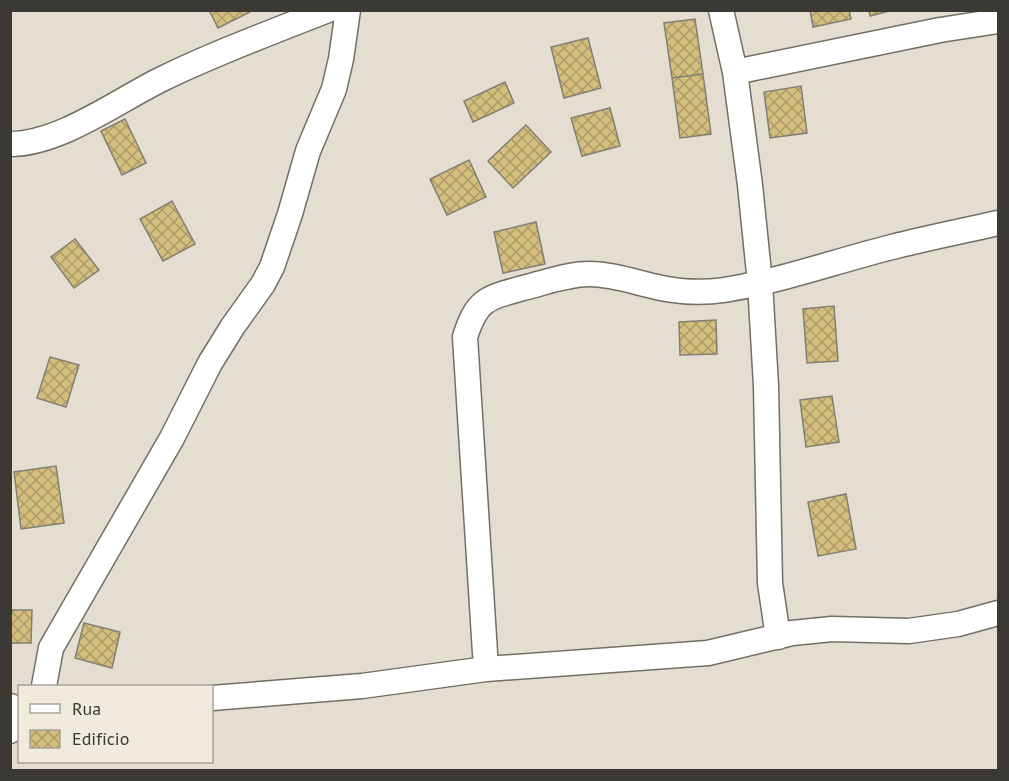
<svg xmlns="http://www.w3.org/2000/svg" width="1009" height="781" font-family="'PT Sans',sans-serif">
<defs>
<pattern id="building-cross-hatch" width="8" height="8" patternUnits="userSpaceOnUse" patternTransform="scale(1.5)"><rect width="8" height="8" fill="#d4be7d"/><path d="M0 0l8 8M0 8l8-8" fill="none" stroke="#ad9b67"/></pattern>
</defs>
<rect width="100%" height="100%" fill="#e3ded0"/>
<path fill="url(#building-cross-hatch)" stroke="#837f73" stroke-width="1.5" d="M 209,10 L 249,10 L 250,12 L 218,28 Z
M 810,10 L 849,10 L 851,19 L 813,27 Z
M 869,10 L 893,10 L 870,16 Z
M 695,19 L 703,74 L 672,78 L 664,23 Z
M 588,38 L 601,88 L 564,98 L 551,47 Z
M 703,74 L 711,134 L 680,138 L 672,78 Z
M 505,82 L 514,103 L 473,122 L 464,101 Z
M 801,86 L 807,133 L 770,138 L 764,92 Z
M 610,108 L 620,146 L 582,156 L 571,118 Z
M 125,119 L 146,163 L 122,175 L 101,131 Z
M 526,125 L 551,152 L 513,188 L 488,161 Z
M 469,160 L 486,197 L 447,215 L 430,179 Z
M 172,201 L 195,244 L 163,261 L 140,219 Z
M 536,222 L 545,264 L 503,273 L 494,232 Z
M 75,239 L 99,270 L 74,288 L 51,257 Z
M 834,306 L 838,361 L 807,363 L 803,309 Z
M 716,320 L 717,354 L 680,355 L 679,322 Z
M 50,357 L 79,365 L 66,407 L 37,398 Z
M 832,396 L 839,442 L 806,447 L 800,400 Z
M 56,466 L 64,523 L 21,529 L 14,472 Z
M 846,494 L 856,549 L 818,556 L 808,502 Z
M 10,610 L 32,610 L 31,643 L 10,643 Z
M 84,623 L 120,632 L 112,668 L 75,658 Z"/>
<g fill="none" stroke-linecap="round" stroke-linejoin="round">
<defs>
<path id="street" d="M 721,10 L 735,72
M 10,144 C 60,144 117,101 162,79 C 215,53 272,32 328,10
M 778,637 L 770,583 L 766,386 L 760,283 L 750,185 L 735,72 L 940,30 L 998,21
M 486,669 L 465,337 C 477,299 487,298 523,288 C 544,283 567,274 589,274 C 614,274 637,283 661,288 C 681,292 704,293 724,290 C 781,281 836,261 892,247 C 927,238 963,231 998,223
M 44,686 L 51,648 L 172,438 L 210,363 L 233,326 L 263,284 L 272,267 L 290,214 L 308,151 L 334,89 L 341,59 L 348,10
M 212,698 L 362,686 L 486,669 L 708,653 L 792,633 L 832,629 L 909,631 L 958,624 L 998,613
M 10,706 L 20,710
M 10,731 L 20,724"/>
</defs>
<use href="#street" stroke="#736f63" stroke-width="27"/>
<use href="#street" stroke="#fff" stroke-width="24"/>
</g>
<rect width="1009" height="781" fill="none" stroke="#3b3933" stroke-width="24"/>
<rect x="18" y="685" width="195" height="78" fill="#f0ebdd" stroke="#a8a499" stroke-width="1.5"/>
<rect x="30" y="704" width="30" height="9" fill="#ffffff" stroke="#a8a499" stroke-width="1.5"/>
<text x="72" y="715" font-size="18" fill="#3b3933">Rua</text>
<rect x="30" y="730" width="30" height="18" fill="url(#building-cross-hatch)" stroke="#a8a499" stroke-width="1.5"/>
<text x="72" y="745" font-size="18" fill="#3b3933">Edifício</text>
</svg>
